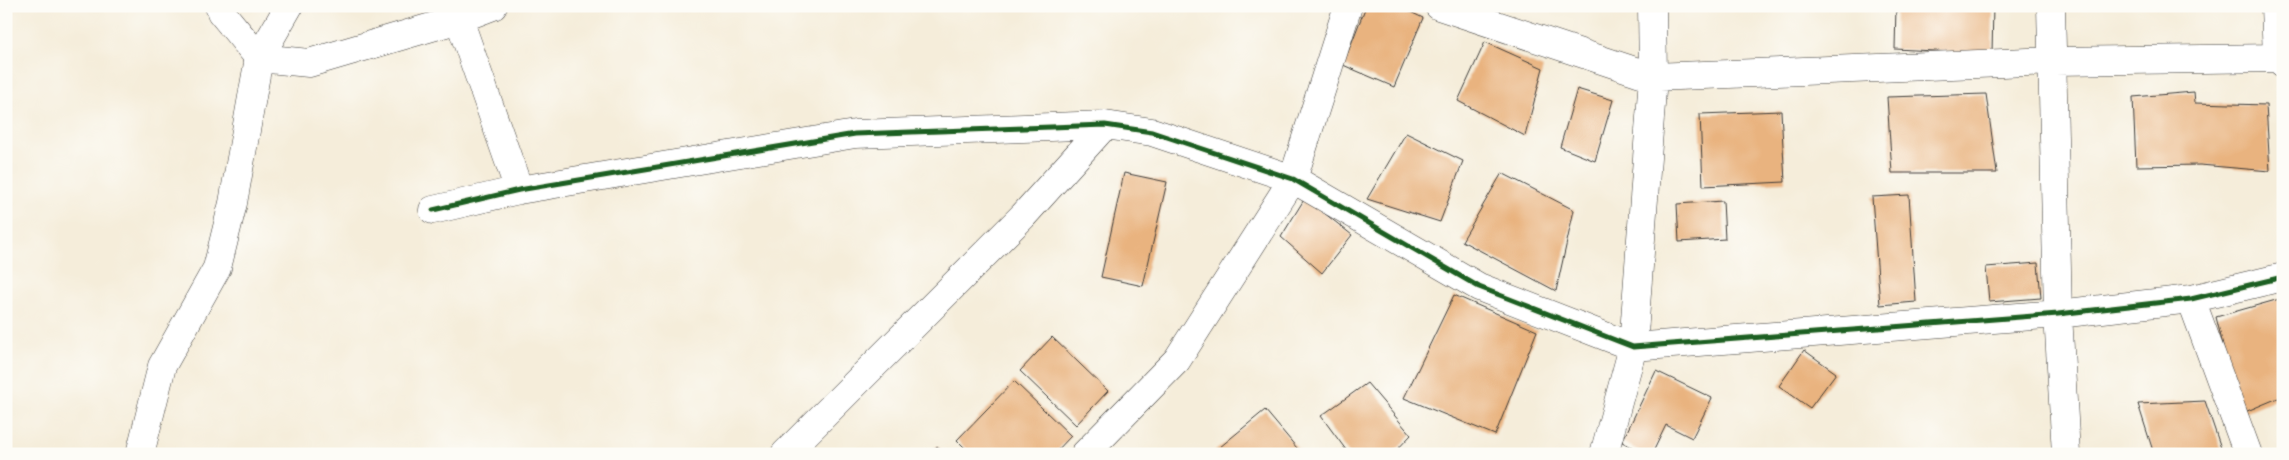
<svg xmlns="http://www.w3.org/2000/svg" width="2289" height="460" font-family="'Architects Daughter',sans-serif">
<rect width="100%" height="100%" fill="#fdfcf7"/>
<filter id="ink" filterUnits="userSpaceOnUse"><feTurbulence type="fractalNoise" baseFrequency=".02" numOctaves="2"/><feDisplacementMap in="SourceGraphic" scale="10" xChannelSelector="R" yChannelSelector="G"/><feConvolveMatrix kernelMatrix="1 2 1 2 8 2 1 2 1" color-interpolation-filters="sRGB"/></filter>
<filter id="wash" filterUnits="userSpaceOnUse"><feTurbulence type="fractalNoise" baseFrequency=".0096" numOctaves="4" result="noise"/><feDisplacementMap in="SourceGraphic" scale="20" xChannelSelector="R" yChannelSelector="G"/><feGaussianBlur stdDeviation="1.12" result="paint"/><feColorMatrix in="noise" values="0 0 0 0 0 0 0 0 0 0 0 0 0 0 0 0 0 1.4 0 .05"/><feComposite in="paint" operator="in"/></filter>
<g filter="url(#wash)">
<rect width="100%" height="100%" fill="#f5edda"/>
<g id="blocks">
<path fill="#e9b37f" d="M 1366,6 L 1398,6 L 1423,18 L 1394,87 L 1343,65 Z
M 1896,6 L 1993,6 L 1992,54 L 1895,49 Z
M 1485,42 L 1543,68 L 1525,136 L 1458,101 Z
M 1577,89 L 1613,100 L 1595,161 L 1560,147 Z
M 2194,92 L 2195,103 L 2266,105 L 2270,171 L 2200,165 L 2136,166 L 2133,97 Z
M 1986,94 L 1997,173 L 1892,173 L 1887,97 Z
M 1781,111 L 1785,182 L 1703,186 L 1700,114 Z
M 1406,133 L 1463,161 L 1440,222 L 1367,199 Z
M 1124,173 L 1167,182 L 1143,286 L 1101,277 Z
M 1502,173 L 1574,210 L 1556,291 L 1462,241 Z
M 1909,195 L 1916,302 L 1880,305 L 1872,197 Z
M 1305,198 L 1352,235 L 1322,273 L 1281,237 Z
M 1723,201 L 1725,239 L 1679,242 L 1677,204 Z
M 2038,263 L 2041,298 L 1989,302 L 1986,267 Z
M 1454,295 L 1537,331 L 1495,435 L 1404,398 Z
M 2283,298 L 2283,396 L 2240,414 L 2216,317 Z
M 1052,337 L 1108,391 L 1076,425 L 1020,371 Z
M 1804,350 L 1836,373 L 1810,408 L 1779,386 Z
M 1656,371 L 1712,398 L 1692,438 L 1666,425 L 1652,454 L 1645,454 L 1622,442 Z
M 1014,381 L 1071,436 L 1054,454 L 971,454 L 957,440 Z
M 1367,383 L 1411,435 L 1393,454 L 1349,454 L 1321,416 Z
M 2205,401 L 2223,454 L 2154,454 L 2138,404 Z
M 1265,410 L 1302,454 L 1214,452 Z
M 937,446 L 946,454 L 930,454 Z"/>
</g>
</g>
<g filter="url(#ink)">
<use href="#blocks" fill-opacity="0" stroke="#3d3b38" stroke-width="1"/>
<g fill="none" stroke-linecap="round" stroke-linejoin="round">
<defs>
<path id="minor" d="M 219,6 L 221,12 L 259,58 L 309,63 L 459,19 L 493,6
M 1439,6 L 1653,77 L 2054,61 L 2277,58 L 2283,63
M 2051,6 L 2058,314 L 2066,454
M 2275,6 L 2277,58
M 459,19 L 519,190
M 433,210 L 519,190 L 855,134 L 1105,125 L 1152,132 L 1293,179 L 1479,287 L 1633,347 L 2058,314 L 2191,299 L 2283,277
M 2191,299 L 2248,454
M 140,454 L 162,366 L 217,268 L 233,203 L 259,58 L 289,6
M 785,454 L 1023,216 L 1105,125
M 1085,454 L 1177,360 L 1293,179 L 1348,6
M 1604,454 L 1633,347 L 1653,77 L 1652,6"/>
</defs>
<use href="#minor" stroke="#3d3b38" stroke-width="29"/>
<use href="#minor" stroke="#fff" stroke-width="28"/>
<defs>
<path id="cycleway" d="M 433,210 L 519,190 L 855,134 L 1105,125 L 1152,132 L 1293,179 L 1479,287 L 1633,347 L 2058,314 L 2191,299 L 2283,277"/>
</defs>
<use href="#cycleway" stroke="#fdfcf7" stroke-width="8"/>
<use href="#cycleway" stroke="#1b5e20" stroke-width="5"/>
</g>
</g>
<rect width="2289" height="460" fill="none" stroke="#fdfcf7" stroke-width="25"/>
</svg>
